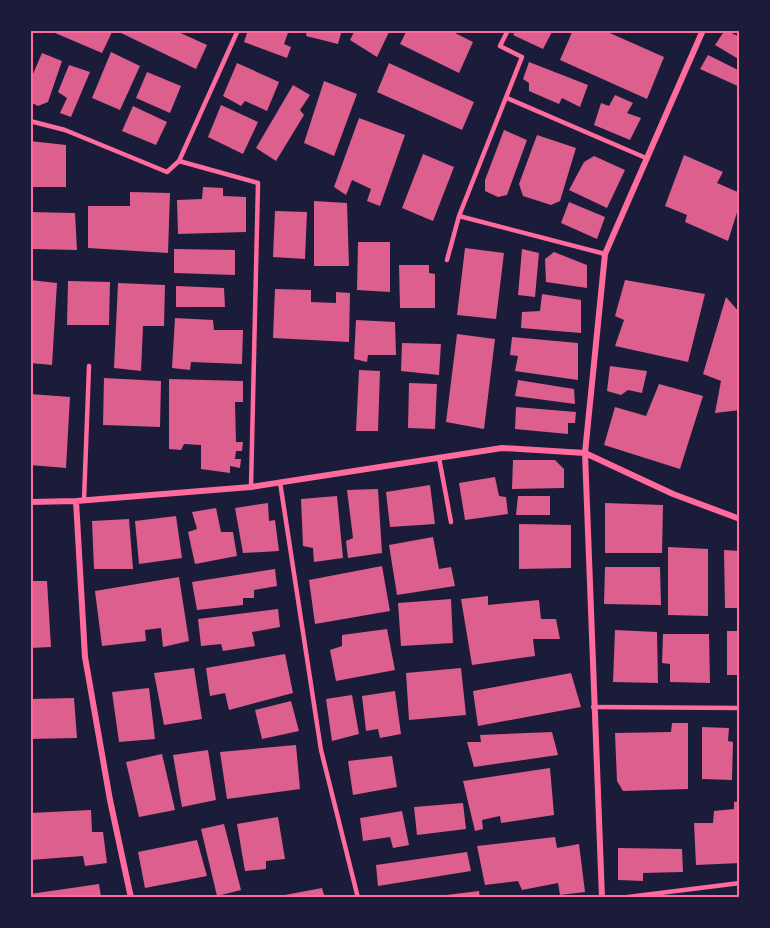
<svg xmlns="http://www.w3.org/2000/svg" width="770" height="928" font-family="'Titillium Web',sans-serif">
<rect width="100%" height="100%" fill="#1b1b3a"/>
<path fill="#dd5f8e" d="M 48,30 L 113,30 L 102,53 Z
M 122,30 L 174,30 L 207,45 L 196,69 L 121,33 Z
M 248,30 L 289,30 L 284,44 L 291,47 L 287,58 L 244,42 Z
M 307,30 L 342,30 L 338,44 L 306,36 Z
M 355,30 L 390,30 L 377,57 L 350,40 Z
M 407,30 L 449,30 L 473,42 L 459,73 L 400,44 Z
M 516,30 L 553,30 L 543,49 L 513,35 Z
M 573,30 L 603,30 L 664,57 L 647,99 L 560,60 Z
M 725,30 L 740,37 L 740,60 L 715,45 Z
M 111,52 L 140,66 L 120,110 L 92,98 Z
M 42,53 L 62,61 L 48,102 L 38,106 L 30,102 L 30,81 Z
M 708,55 L 740,71 L 740,87 L 700,69 Z
M 529,62 L 588,85 L 580,107 L 562,98 L 559,104 L 529,91 L 529,83 L 523,79 Z
M 237,63 L 279,82 L 267,111 L 245,101 L 241,106 L 223,96 Z
M 389,63 L 474,102 L 462,130 L 377,92 Z
M 69,65 L 90,72 L 71,117 L 60,113 L 67,98 L 58,92 Z
M 147,72 L 181,86 L 170,113 L 136,98 Z
M 324,81 L 357,94 L 334,156 L 304,143 Z
M 293,85 L 310,95 L 300,110 L 304,115 L 276,161 L 256,148 Z
M 615,95 L 633,103 L 627,113 L 641,118 L 630,140 L 594,125 L 601,103 L 609,106 Z
M 221,105 L 258,122 L 243,154 L 208,137 Z
M 133,106 L 167,122 L 156,145 L 122,131 Z
M 359,118 L 405,135 L 380,206 L 367,201 L 371,189 L 352,180 L 346,195 L 334,187 Z
M 504,130 L 527,140 L 507,195 L 498,197 L 485,191 L 485,180 Z
M 537,135 L 576,148 L 560,201 L 551,205 L 523,196 L 519,184 Z
M 30,141 L 66,145 L 66,187 L 30,187 Z
M 423,154 L 454,167 L 433,221 L 402,208 Z
M 684,155 L 723,172 L 717,183 L 740,193 L 740,203 L 728,241 L 685,222 L 687,215 L 665,206 Z
M 594,156 L 625,170 L 607,208 L 569,190 L 584,162 Z
M 203,187 L 223,188 L 223,196 L 246,197 L 246,232 L 178,234 L 177,200 L 202,199 Z
M 130,192 L 170,193 L 168,253 L 88,248 L 88,206 L 130,206 Z
M 314,201 L 347,203 L 349,266 L 314,266 Z
M 569,202 L 605,217 L 597,239 L 561,223 Z
M 275,211 L 307,212 L 305,259 L 273,257 Z
M 30,212 L 75,213 L 77,250 L 33,249 L 30,257 Z
M 358,242 L 390,242 L 390,292 L 357,290 Z
M 465,248 L 504,253 L 496,319 L 457,315 Z
M 174,249 L 235,250 L 235,275 L 174,273 Z
M 522,249 L 539,253 L 535,297 L 518,295 Z
M 554,252 L 587,265 L 587,288 L 546,282 L 545,259 Z
M 399,265 L 429,265 L 429,273 L 435,274 L 435,308 L 400,308 Z
M 30,280 L 57,283 L 52,365 L 30,363 Z
M 625,280 L 705,294 L 688,362 L 615,346 L 624,320 L 615,316 Z
M 68,281 L 110,282 L 109,325 L 67,325 Z
M 118,283 L 165,285 L 164,326 L 143,326 L 141,371 L 114,368 Z
M 176,286 L 224,288 L 225,307 L 176,307 Z
M 275,289 L 311,290 L 311,302 L 336,303 L 336,292 L 350,293 L 349,342 L 273,338 Z
M 542,294 L 581,300 L 581,333 L 521,328 L 522,312 L 540,311 Z
M 726,297 L 740,313 L 740,410 L 715,413 L 721,381 L 703,374 Z
M 175,318 L 213,320 L 214,330 L 243,330 L 242,364 L 191,362 L 190,370 L 172,368 Z
M 356,320 L 395,322 L 396,355 L 368,355 L 367,362 L 354,359 Z
M 457,334 L 495,339 L 484,429 L 446,422 Z
M 512,337 L 578,343 L 578,380 L 515,371 L 518,356 L 510,355 Z
M 402,343 L 441,344 L 439,375 L 401,371 Z
M 610,366 L 647,371 L 642,393 L 628,390 L 621,395 L 607,391 Z
M 359,370 L 380,371 L 378,431 L 356,431 Z
M 104,378 L 161,381 L 160,427 L 103,425 Z
M 169,379 L 243,381 L 243,402 L 235,402 L 236,442 L 243,442 L 242,451 L 236,451 L 235,459 L 241,459 L 240,468 L 230,466 L 230,473 L 201,469 L 201,445 L 184,444 L 181,450 L 169,449 Z
M 518,380 L 574,389 L 575,404 L 515,396 Z
M 409,383 L 437,384 L 435,429 L 408,428 Z
M 659,384 L 703,396 L 680,469 L 604,445 L 615,407 L 646,416 Z
M 30,394 L 70,397 L 66,468 L 30,465 Z
M 516,407 L 576,412 L 575,423 L 568,423 L 568,434 L 515,429 Z
M 513,460 L 555,460 L 564,469 L 564,488 L 512,489 Z
M 495,477 L 499,496 L 506,497 L 508,514 L 465,520 L 459,483 Z
M 430,485 L 435,524 L 390,527 L 386,492 Z
M 378,489 L 382,553 L 348,558 L 346,541 L 353,538 L 347,490 Z
M 337,496 L 343,558 L 314,562 L 313,548 L 303,546 L 301,499 Z
M 518,496 L 550,496 L 550,515 L 516,515 Z
M 268,503 L 269,521 L 275,520 L 279,551 L 243,553 L 235,508 Z
M 605,503 L 663,505 L 662,553 L 605,553 Z
M 216,508 L 221,532 L 233,532 L 237,556 L 195,564 L 188,532 L 197,529 L 192,512 Z
M 176,516 L 182,558 L 139,564 L 135,521 Z
M 129,519 L 133,569 L 94,569 L 92,521 Z
M 519,524 L 571,525 L 571,568 L 519,569 Z
M 433,537 L 439,569 L 451,567 L 455,586 L 397,595 L 389,545 Z
M 668,547 L 708,549 L 708,616 L 668,615 Z
M 724,550 L 740,551 L 740,608 L 725,608 Z
M 382,566 L 390,611 L 315,624 L 309,580 Z
M 605,567 L 660,567 L 661,605 L 604,604 Z
M 275,569 L 277,586 L 254,590 L 254,598 L 243,598 L 243,605 L 197,610 L 192,582 Z
M 179,577 L 189,641 L 163,647 L 161,628 L 145,630 L 146,641 L 102,646 L 95,591 Z
M 30,581 L 47,581 L 51,647 L 30,648 Z
M 488,596 L 488,605 L 539,600 L 541,619 L 556,619 L 560,639 L 533,639 L 535,656 L 472,665 L 461,599 Z
M 451,599 L 453,643 L 401,646 L 398,603 Z
M 278,609 L 280,627 L 252,632 L 255,646 L 223,651 L 221,644 L 201,646 L 198,619 Z
M 387,629 L 395,670 L 336,681 L 330,650 L 342,646 L 342,635 Z
M 615,630 L 657,632 L 658,683 L 613,682 Z
M 727,631 L 740,631 L 740,675 L 727,675 Z
M 663,634 L 709,634 L 710,683 L 670,682 L 670,664 L 662,663 Z
M 285,654 L 293,693 L 229,710 L 225,693 L 210,696 L 206,668 Z
M 194,668 L 202,719 L 164,725 L 154,673 Z
M 461,668 L 466,715 L 409,720 L 406,673 Z
M 571,673 L 581,707 L 478,726 L 473,691 Z
M 149,688 L 155,739 L 119,742 L 112,692 Z
M 395,691 L 401,734 L 380,738 L 378,729 L 366,731 L 362,696 Z
M 352,695 L 359,734 L 332,741 L 326,699 Z
M 74,698 L 77,738 L 30,739 L 30,699 Z
M 291,701 L 299,731 L 262,739 L 255,710 Z
M 672,723 L 688,723 L 688,789 L 623,791 L 617,781 L 615,733 L 671,732 Z
M 702,727 L 729,728 L 728,741 L 733,742 L 732,780 L 702,779 Z
M 552,732 L 558,755 L 474,767 L 467,742 L 481,742 L 480,735 Z
M 296,745 L 300,789 L 227,799 L 220,752 Z
M 208,750 L 216,800 L 182,807 L 173,755 Z
M 162,754 L 175,810 L 139,817 L 126,762 Z
M 392,756 L 397,787 L 353,795 L 348,761 Z
M 550,768 L 554,815 L 501,823 L 500,816 L 482,820 L 483,829 L 475,831 L 463,781 Z
M 740,801 L 740,863 L 696,865 L 694,823 L 713,823 L 714,811 L 734,809 L 734,802 Z
M 463,803 L 466,829 L 417,835 L 414,807 Z
M 91,810 L 92,832 L 103,832 L 107,863 L 85,866 L 83,856 L 30,860 L 30,813 Z
M 402,811 L 409,845 L 393,848 L 390,837 L 363,841 L 360,818 Z
M 278,817 L 285,859 L 266,861 L 266,869 L 245,871 L 237,824 Z
M 224,824 L 241,890 L 217,896 L 201,829 Z
M 555,837 L 557,848 L 579,844 L 585,892 L 560,895 L 558,883 L 522,890 L 518,881 L 485,885 L 477,846 Z
M 197,840 L 207,876 L 145,888 L 138,852 Z
M 618,848 L 682,849 L 683,872 L 643,873 L 643,881 L 618,880 Z
M 467,852 L 471,871 L 378,886 L 376,865 Z
M 99,884 L 101,897 L 112,895 L 112,898 L 30,898 L 30,894 Z
M 322,888 L 325,898 L 275,898 L 274,897 Z
M 479,891 L 480,898 L 446,898 L 446,895 Z"/>
<g fill="none" stroke-linecap="round" stroke-linejoin="round">
<path stroke="#ff6b9d" stroke-width="4.5" d="M 507,98 L 646,158
M 30,121 L 65,130 L 167,172 L 179,161 L 238,30
M 179,161 L 258,183 L 251,487
M 459,216 L 522,57 L 500,46 L 508,30
M 447,260 L 459,216 L 605,254
M 439,458 L 451,522
M 280,482 L 321,750 L 358,898
M 84,500 L 89,366
M 593,707 L 740,708
M 620,898 L 740,883"/>
<path stroke="#ff6b9d" stroke-width="6" d="M 76,501 L 85,657 L 110,800 L 131,898
M 30,502 L 76,501 L 251,487 L 502,448 L 585,453 L 673,494 L 740,519
M 602,898 L 585,453 L 605,254 L 703,30"/>
</g>
<rect width="770" height="928" fill="none" stroke="#1b1b3a" stroke-width="63"/>
<rect x="32" y="32" width="706" height="864" fill="none" stroke="#ff6b9d" stroke-width="2"/>
</svg>
